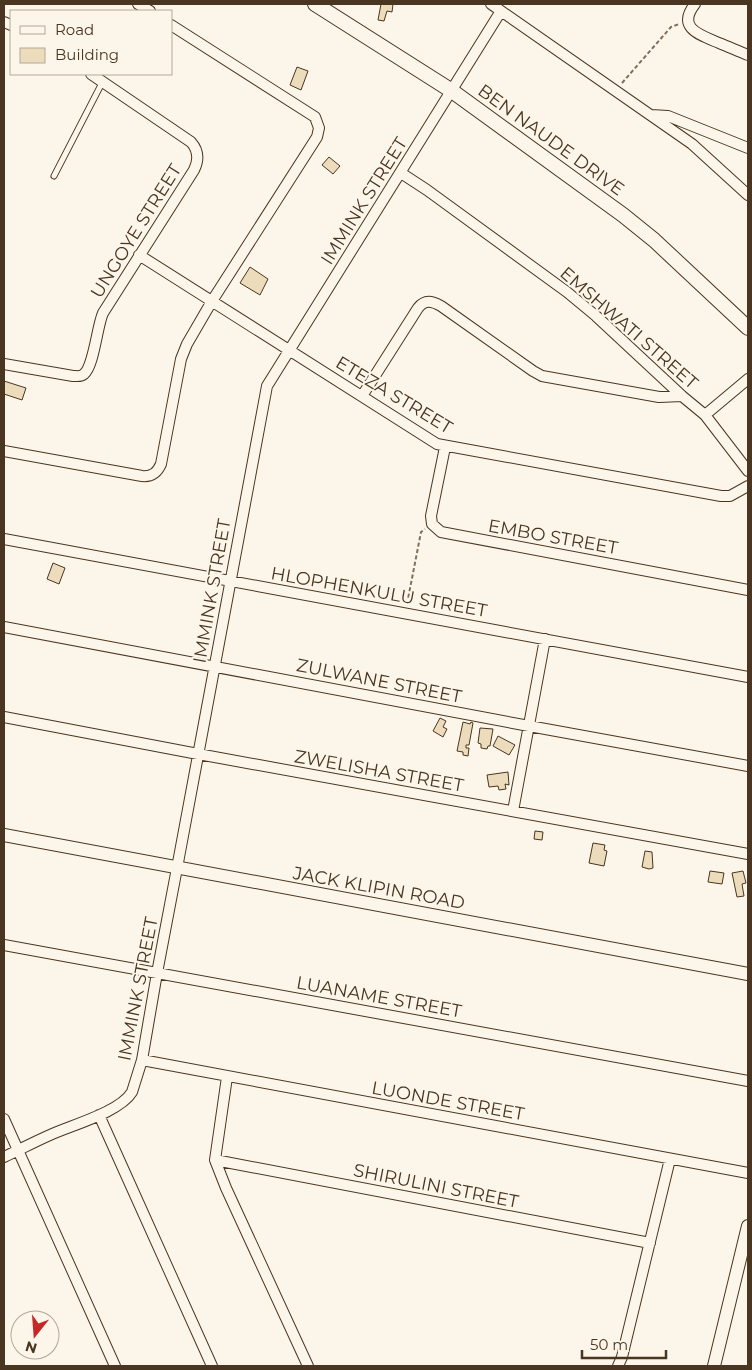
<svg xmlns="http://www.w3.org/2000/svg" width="752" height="1370" font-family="Montserrat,sans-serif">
<rect width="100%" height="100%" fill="#fbf6e9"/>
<path fill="#ecdcbc" stroke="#4a3520" d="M 381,4 L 393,4 L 392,12 L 387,11 L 384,21 L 378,20 Z
M 297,67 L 308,71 L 301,90 L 290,85 Z
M 329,157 L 340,166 L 333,174 L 322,165 Z
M 250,267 L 268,279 L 260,295 L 240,283 Z
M 4,381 L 26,388 L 22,400 L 4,394 Z
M 53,563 L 65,568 L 59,584 L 47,579 Z
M 440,718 L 446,721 L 443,727 L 447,729 L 443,737 L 433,731 Z
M 463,722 L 470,724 L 471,722 L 473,723 L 469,745 L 466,745 L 466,748 L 469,748 L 468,756 L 463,755 L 463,752 L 457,751 Z
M 480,728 L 493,729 L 490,746 L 488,746 L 487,749 L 481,748 L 481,744 L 478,743 Z
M 498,736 L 515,745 L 509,755 L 493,746 Z
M 508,772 L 509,785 L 505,784 L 506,789 L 499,790 L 498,786 L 489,787 L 487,775 Z
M 535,831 L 543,832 L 542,840 L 534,839 Z
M 593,843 L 605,845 L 604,850 L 607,851 L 604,866 L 589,863 Z
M 645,851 L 652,852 L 653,868 L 649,869 L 642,867 Z
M 710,871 L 724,873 L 722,884 L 708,882 Z
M 743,871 L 746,883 L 742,884 L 744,896 L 737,897 L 732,873 Z"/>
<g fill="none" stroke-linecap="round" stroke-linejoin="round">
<defs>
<path id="service" d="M 54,176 L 103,81"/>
<path id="minor" d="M 138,4 L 150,11
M 491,4 L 692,144 L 748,195
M 695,4 C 676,28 700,35 719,43 C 729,47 738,51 748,55
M 4,22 L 11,25
M 651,115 L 668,116 L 748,148
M 401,173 L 427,190 L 567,292 L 596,316 L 682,396 L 705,415 L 748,471
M 139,255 L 437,444 L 721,496 L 730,496 L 748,486
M 4,364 L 73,376 C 77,376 81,377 84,374 C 94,366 97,326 103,313 L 194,170 C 199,160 199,151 191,142 L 91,74
M 362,396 L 418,308 C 425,299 432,301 441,306 L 533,371 L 542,376 L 659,397 L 682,396
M 705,415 L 748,379
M 445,447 L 431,516 L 432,524 L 441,532 L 748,590
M 4,451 L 142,476 C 152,477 157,473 161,464 L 181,359 L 187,344 L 212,301 L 317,137 L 319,128 L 315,117 L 171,25
M 4,539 L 748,677
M 4,627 L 529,726 L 748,766
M 4,717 L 198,754 L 748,854
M 513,811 L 545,639
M 4,945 L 748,1081
M 142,1060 L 748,1173
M 227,1077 L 215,1160 L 226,1188 L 308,1366
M 99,1115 L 212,1366
M 4,1119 L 115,1366
M 4,1157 C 19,1150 34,1142 50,1135 C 72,1125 120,1112 132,1092 L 142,1060 L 157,973 L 177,868 L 267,386 L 501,11
M 215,1160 L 650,1243
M 618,1366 L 622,1357 L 670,1159"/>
<path id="tertiary" d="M 4,835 L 748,974
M 714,1366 L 748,1226"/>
<path id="secondary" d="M 315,4 L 452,91 L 623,215 L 654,240 L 748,328"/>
</defs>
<use href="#service" stroke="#4a3520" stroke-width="7"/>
<use href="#minor" stroke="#4a3520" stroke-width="12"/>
<use href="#tertiary" stroke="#4a3520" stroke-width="14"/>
<use href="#secondary" stroke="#4a3520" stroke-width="16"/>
<path stroke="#7f6f5c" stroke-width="2" stroke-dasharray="4 2.5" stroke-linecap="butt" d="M 622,83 L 671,27 L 679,24
M 407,604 L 421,532 L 425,529"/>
<use href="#service" stroke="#fbf6e9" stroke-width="5"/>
<use href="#minor" stroke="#fbf6e9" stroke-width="10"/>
<use href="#tertiary" stroke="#fbf6e9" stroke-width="12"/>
<use href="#secondary" stroke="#fbf6e9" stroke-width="14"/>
</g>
<g text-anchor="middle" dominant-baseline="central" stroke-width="4" stroke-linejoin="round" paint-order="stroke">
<g font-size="18" fill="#4a3520" stroke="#fbf6e9">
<text transform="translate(551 140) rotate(36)">BEN NAUDE DRIVE</text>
<text transform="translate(364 201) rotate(-58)">IMMINK STREET</text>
<text transform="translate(136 231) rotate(-58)">UNGOYE STREET</text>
<text transform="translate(629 328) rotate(41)">EMSHWATI STREET</text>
<text transform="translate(394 395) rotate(31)">ETEZA STREET</text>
<text transform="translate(553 537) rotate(10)">EMBO STREET</text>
<text transform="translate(212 591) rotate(-80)">IMMINK STREET</text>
<text transform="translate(379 592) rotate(10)">HLOPHENKULU STREET</text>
<text transform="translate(379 681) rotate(11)">ZULWANE STREET</text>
<text transform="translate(379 771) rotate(10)">ZWELISHA STREET</text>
<text transform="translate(379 888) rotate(10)">JACK KLIPIN ROAD</text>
<text transform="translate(138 989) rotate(-79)">IMMINK STREET</text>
<text transform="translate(379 997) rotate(10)">LUANAME STREET</text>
<text transform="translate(448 1101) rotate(10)">LUONDE STREET</text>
<text transform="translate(436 1186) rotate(11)">SHIRULINI STREET</text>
</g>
</g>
<rect width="752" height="1370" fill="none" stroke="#4a3520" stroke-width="10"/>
<rect x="10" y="10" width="162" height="65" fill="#fbf6e9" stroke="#b4a999"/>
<rect x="20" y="26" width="25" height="8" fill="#fbf6e9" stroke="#b4a999"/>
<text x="55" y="35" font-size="15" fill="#4a3520">Road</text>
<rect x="20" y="48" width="25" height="15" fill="#ecdcbc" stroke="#b4a999"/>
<text x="55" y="60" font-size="15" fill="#4a3520">Building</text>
<g transform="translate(35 1335) rotate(197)"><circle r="24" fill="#fbf6e9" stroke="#b4a999"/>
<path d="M0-4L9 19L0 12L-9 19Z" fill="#c62828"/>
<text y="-8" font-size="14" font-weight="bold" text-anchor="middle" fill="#4a3520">N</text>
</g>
<path d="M582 1350v8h84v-8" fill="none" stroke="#4a3520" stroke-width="2.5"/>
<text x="590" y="1350" font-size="15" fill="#4a3520" stroke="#fbf6e9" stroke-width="4" paint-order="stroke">50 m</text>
</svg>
